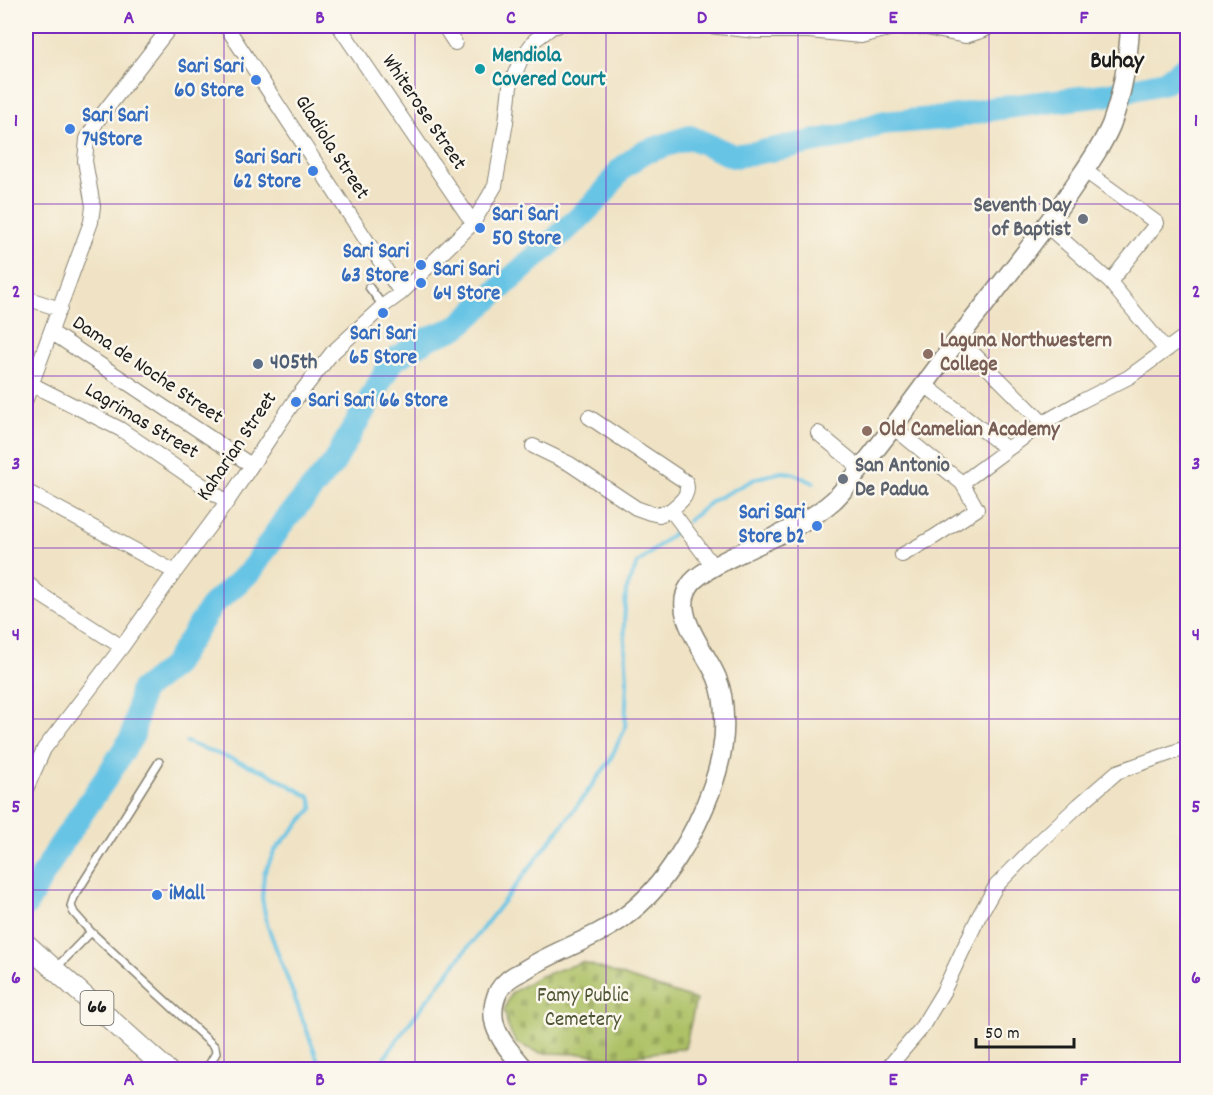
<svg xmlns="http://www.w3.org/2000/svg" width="1213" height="1095" font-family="Dekko,sans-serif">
<defs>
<pattern id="cemetery-stones" width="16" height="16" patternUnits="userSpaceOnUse" patternTransform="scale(1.5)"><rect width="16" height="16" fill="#adc166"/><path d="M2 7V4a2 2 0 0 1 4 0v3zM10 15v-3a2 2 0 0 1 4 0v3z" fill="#94a558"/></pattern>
</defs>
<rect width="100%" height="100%" fill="#fbf7ec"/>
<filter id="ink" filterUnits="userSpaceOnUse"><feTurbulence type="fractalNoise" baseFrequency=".0167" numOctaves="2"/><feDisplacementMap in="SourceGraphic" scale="12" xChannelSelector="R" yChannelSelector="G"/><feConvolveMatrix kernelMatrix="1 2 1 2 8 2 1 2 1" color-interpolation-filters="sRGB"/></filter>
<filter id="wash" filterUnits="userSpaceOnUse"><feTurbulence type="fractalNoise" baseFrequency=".008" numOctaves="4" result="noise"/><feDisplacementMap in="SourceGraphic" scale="24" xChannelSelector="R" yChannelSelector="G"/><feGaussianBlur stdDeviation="1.35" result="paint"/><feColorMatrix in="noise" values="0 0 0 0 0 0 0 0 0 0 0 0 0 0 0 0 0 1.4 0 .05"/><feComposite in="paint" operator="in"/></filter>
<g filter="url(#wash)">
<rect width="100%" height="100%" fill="#f0e3c5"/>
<path fill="url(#cemetery-stones)" stroke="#646e41" stroke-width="1.5" d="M 582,962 L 696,1000 L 685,1048 L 625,1057 L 605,1057 L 587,1054 L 540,1053 L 516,1043 L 508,1027 L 504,1010 L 511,993 L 538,977 Z"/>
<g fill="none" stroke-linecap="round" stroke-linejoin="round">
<path stroke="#67c4e5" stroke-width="4" d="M 688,521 L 712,501 L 757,478 L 782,472 L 792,473 L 814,483
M 186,742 L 266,772 L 310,797 L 313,808 L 275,850 L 264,874 L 262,898 L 267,924 L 319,1063
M 376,1070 L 404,1030 L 574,810 L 609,762 L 625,728 L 627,681 L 624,624 L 626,591 L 637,564 L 681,527"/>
<path stroke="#67c4e5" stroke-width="24" d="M 26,905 L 59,847 L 108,775 L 133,735 L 141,691 L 173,666 L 213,604 L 251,571 L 282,524 L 333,464 L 392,361 L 429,338 L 456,328 L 580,217 L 602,195 L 621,169 L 642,153 L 690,137 L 733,156 L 755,153 L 848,135 L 881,123 L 946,118 L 991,109 L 1111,94 L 1165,82 L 1188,65"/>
</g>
</g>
<g filter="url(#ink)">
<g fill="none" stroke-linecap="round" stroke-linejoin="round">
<defs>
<path id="lane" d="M 369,287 L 383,306
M 91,932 L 215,1047 L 216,1053 L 206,1070
M 56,968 L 91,932 L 74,913 L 71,906 L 74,897 L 159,762"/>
<path id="street" d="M 226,26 L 401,293
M 339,26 L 473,223
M 444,26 L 455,43
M 709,26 L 757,31 L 809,31 L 861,36 L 892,28 L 922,27 L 965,36 L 984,30 L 991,26
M 1084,170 L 1157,223 L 1110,282
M 1046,225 L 1110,282 L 1166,350
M 26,298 L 60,309
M 51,332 L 251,465
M 959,339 L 1043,423
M 31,384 L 120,429 L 227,502
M 925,385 L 1007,449
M 26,399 L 91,222 L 93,206 L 85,161 L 87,139 L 97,121 L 171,26
M 589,417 L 686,482 C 690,496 681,501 671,510
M 893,427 L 962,483
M 818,433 L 860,468
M 533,446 L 570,464 L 636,508 L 650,513 L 659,515 L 671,510 L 713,566
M 26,491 L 175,572
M 902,555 L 934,537 L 977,509 L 962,483 L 1043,423 L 1082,401 L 1129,377 L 1188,334
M 26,582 L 41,595 L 122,647
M 26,789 L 44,749 L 122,647 L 175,572 L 227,502 L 295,400 L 332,353 L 383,306 L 401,293 L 473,223 L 495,186 L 506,122 L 510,86 L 521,59 L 535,40 L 552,27 L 557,26
M 886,1070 L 920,1030 L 943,992 L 979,916 L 996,886 L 1036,845 L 1079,805 L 1117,772 L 1188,747"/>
<path id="secondary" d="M 526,1070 C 515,1057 500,1042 495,1025 C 491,1011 494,992 506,982 C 510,977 517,974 523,971 C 555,950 593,940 624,917 C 645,902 664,879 678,857 C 702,820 727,762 724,718 C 724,705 722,690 717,678 C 707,652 670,614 690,585 C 697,574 722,562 734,556 C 768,539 806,525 834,500 C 848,486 861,468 873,453 C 902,416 930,377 958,339 C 998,287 1040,237 1076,183 C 1089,164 1102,146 1111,125 C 1122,96 1129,56 1130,26"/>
<path id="primary" d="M 26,944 L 167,1070"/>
</defs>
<use href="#lane" stroke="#868070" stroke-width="10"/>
<use href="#street" stroke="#868070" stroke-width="16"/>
<use href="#secondary" stroke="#868070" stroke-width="21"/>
<use href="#primary" stroke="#868070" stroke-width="22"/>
<use href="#lane" stroke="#fff" stroke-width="7"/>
<use href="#street" stroke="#fff" stroke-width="14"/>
<use href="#secondary" stroke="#fff" stroke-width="18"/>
<use href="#primary" stroke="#fff" stroke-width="20"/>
</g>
</g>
<path fill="none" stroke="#7b2cbf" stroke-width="1.5" stroke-opacity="0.55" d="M 224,26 L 224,1070M 415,26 L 415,1070M 606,26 L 606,1070M 798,26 L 798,1070M 989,26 L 989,1070M 26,204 L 1188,204M 26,376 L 1188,376M 26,548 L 1188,548M 26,719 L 1188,719M 26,890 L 1188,890"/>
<circle fill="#0f9aa8" stroke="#fbf7ec" stroke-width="2" cx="480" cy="69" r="6"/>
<g fill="#3f7fe0" stroke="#fbf7ec" stroke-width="2">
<circle cx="256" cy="80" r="6"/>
<circle cx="70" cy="129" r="6"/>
<circle cx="313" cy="171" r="6"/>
<circle cx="480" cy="228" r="6"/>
<circle cx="421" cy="265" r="6"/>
<circle cx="421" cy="283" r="6"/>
<circle cx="383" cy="313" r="6"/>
<circle cx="296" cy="402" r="6"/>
<circle cx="817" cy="526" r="6"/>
<circle cx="157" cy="895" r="6"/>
</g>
<g fill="#6b7280" stroke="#fbf7ec" stroke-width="2">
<circle cx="1083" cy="219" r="6"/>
<circle cx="843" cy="479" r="6"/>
</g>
<g fill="#8d6e63" stroke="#fbf7ec" stroke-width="2">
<circle cx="928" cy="354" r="6"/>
<circle cx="867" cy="431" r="6"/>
</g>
<circle fill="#5c6f8a" stroke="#fbf7ec" stroke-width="2" cx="258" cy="364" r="6"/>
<g text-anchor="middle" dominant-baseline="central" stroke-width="5" stroke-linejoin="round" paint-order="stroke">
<rect fill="#fbf7ec" stroke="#5f5e5a" stroke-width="1.5" x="80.5" y="991" width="33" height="34" rx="4.5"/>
<g font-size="20" font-weight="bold" fill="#1c1c1c">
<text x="97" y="1008">66</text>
</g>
<g font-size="21" font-weight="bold" fill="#0d838f" stroke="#fbf7ec" text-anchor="start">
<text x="492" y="57">Mendiola<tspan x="492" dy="24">Covered Court</tspan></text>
</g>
<g font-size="21" font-weight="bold" fill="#366cbe" stroke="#fbf7ec" text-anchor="start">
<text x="244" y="68" text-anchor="end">Sari Sari<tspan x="244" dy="24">60 Store</tspan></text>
<text x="82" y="117">Sari Sari<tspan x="82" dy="24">74Store</tspan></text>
<text x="301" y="159" text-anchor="end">Sari Sari<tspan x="301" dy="24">62 Store</tspan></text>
<text x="492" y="216">Sari Sari<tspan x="492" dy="24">50 Store</tspan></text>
<text x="409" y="253" text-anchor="end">Sari Sari<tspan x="409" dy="24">63 Store</tspan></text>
<text x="433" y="271">Sari Sari<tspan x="433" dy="24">64 Store</tspan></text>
<text x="383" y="335" text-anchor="middle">Sari Sari<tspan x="383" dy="24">65 Store</tspan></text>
<text x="308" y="402">Sari Sari 66 Store</text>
<text x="805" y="514" text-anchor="end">Sari Sari<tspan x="805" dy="24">Store b2</tspan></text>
<text x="169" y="895">iMall</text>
</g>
<g font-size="21" fill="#1c1c1c" stroke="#fbf7ec">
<text transform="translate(423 113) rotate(56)">Whiterose Street</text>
<text transform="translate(331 148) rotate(57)">Gladiola Street</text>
<text transform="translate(147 371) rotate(34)">Dama de Noche Street</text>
<text transform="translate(141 422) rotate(31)">Lagrimas Street</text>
<text transform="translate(238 447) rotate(-56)">Kaharian Street</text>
</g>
<g font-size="21" font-weight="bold" fill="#5b616d" stroke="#fbf7ec" text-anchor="end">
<text x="1071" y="207">Seventh Day<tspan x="1071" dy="24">of Baptist</tspan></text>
<text x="855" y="467" text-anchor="start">San Antonio<tspan x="855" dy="24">De Padua</tspan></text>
</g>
<g font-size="21" font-weight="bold" fill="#785e54" stroke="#fbf7ec" text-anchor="start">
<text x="940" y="342">Laguna Northwestern<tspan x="940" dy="24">College</tspan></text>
<text x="879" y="431">Old Camelian Academy</text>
</g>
<g font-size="21" font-weight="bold" fill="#4e5e75" stroke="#fbf7ec" text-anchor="start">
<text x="270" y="364">405th</text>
</g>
<g font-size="21" fill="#4f5636" stroke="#fbf7ec">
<text x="583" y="997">Famy Public<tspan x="583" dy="24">Cemetery</tspan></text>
</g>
<g font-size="24" font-weight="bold" fill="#1c1c1c" stroke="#fbf7ec">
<text x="1117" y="62">Buhay</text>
</g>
</g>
<rect width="1213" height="1095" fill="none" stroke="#fbf7ec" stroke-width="66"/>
<path d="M976 1038v9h98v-9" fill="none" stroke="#1c1c1c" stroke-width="3"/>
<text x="985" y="1038" font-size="18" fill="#1c1c1c" stroke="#fbf7ec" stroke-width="4.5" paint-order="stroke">50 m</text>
<rect x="33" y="33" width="1147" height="1029" fill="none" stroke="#7b2cbf" stroke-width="2"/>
<g font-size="20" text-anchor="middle" font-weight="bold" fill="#7b2cbf">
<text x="129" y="23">A</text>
<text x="320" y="23">B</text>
<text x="511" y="23">C</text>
<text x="702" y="23">D</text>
<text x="893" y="23">E</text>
<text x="1084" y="23">F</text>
<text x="16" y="126">1</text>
<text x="1196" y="126">1</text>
<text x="16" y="297">2</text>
<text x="1196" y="297">2</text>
<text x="16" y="469">3</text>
<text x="1196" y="469">3</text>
<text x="16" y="640">4</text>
<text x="1196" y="640">4</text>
<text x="16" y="812">5</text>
<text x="1196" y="812">5</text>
<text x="16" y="983">6</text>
<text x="1196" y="983">6</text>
<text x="129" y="1085">A</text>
<text x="320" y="1085">B</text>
<text x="511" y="1085">C</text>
<text x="702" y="1085">D</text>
<text x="893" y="1085">E</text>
<text x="1084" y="1085">F</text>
</g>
</svg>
